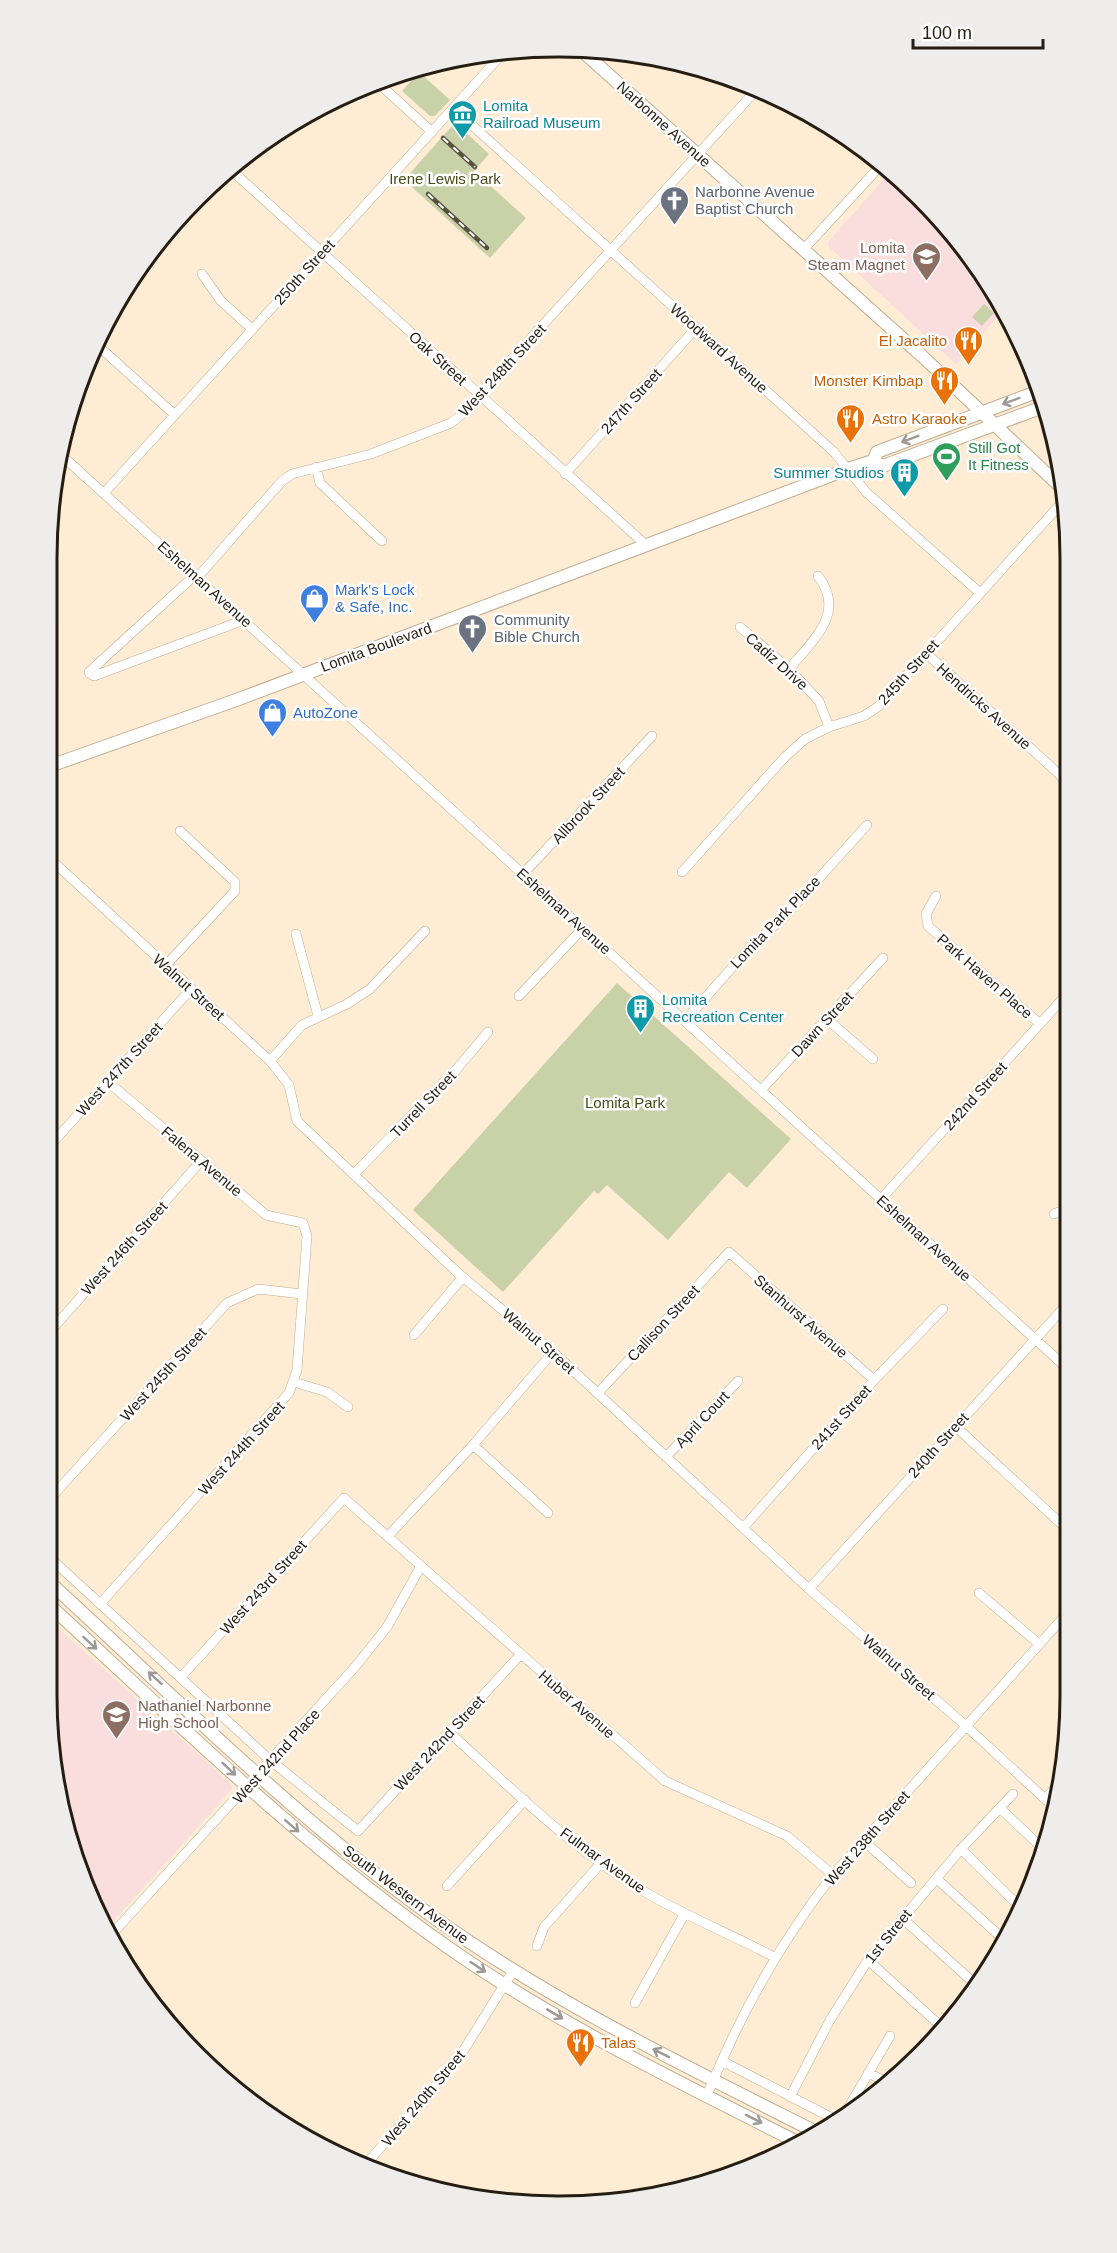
<svg xmlns="http://www.w3.org/2000/svg" width="1117" height="2253" font-family="Arial,sans-serif">
<rect width="100%" height="100%" fill="#feedd4"/>
<path fill="#f9dedd" d="M 890,172 L 964,247 L 1002,312 L 956,364 L 829,247 L 828,242 Z
M 47,1618 L 231,1784 L 232,1789 L 109,1926 L 74,1859 L 47,1694 Z"/>
<path fill="#c9d1a9" d="M 419,72 L 450,100 L 435,116 L 430,116 L 402,91 Z
M 458,125 L 489,154 L 474,171 L 526,218 L 490,258 L 404,180 L 451,127 Z
M 984,304 L 994,313 L 982,326 L 972,317 Z
M 617,983 L 791,1139 L 747,1188 L 729,1172 L 668,1240 L 607,1185 L 598,1194 L 594,1191 L 503,1292 L 413,1210 Z"/>
<g fill="none" stroke-linecap="round" stroke-linejoin="round">
<defs>
<path id="minor" d="M 376,81 L 432,132
M 453,108 L 834,452 L 866,492 L 980,593
M 230,169 L 647,546
M 803,250 L 882,164
M 202,274 L 221,301 L 252,329
M 96,344 L 175,415
M 58,452 L 1069,1370
M 316,467 L 320,483 L 382,541
M 565,474 L 696,328
M 104,493 L 504,52
M 195,575 L 89,672 L 90,674 L 94,676 L 244,620
M 197,578 L 282,481 L 292,474 L 371,454 L 451,423 L 462,414 L 758,88
M 740,627 L 789,669 L 819,701 L 829,727
M 926,653 L 1060,775 L 1067,785
M 789,669 C 812,641 847,613 818,576
M 47,856 L 270,1061 L 289,1085 L 297,1121 L 458,1273 L 553,1352 L 809,1589 L 966,1726 L 1056,1809
M 682,872 L 784,758 L 805,739 L 829,727 L 864,716 L 879,706 L 1066,498
M 523,874 L 652,736
M 936,896 L 926,914 L 928,926 L 1040,1024
M 296,934 L 318,1016
M 166,965 L 235,891 L 235,882 L 180,831
M 519,996 L 583,928
M 827,1019 L 873,1059
M 685,1021 L 750,947 L 785,916 L 867,825
M 270,1061 L 302,1025 L 347,1004 L 370,989 L 425,931
M 761,1090 L 883,958
M 47,1149 L 191,989
M 354,1174 L 455,1071 L 488,1032
M 881,1199 L 1068,993
M 1054,1214 L 1069,1208
M 47,1335 L 201,1161
M 414,1335 L 463,1277
M 294,1382 L 327,1392 L 348,1407
M 598,1393 L 729,1252 L 874,1380
M 955,1426 L 1070,1532
M 473,1445 L 548,1513
M 666,1457 L 738,1381
M 47,1502 L 227,1303 L 258,1289 L 302,1294
M 743,1528 L 874,1380 L 943,1309
M 388,1536 L 473,1445 L 553,1352
M 47,1555 L 270,1760 L 358,1831 L 520,1655
M 809,1589 L 1069,1302
M 979,1593 L 1039,1644
M 100,1604 L 289,1393 L 297,1370 L 307,1236 L 303,1223 L 266,1215 L 108,1082
M 181,1677 L 344,1498 L 665,1781 L 787,1836 L 833,1875
M 450,1733 C 511,1788 573,1850 645,1892 C 687,1917 733,1935 776,1958
M 1045,1799 L 1062,1780
M 1000,1808 L 1044,1850
M 864,1841 L 911,1883
M 961,1849 L 1021,1908
M 937,1879 L 1002,1938
M 447,1886 L 525,1800
M 902,1918 L 974,1983
M 113,1933 L 355,1667 L 387,1627 L 421,1566
M 537,1946 L 544,1927 L 601,1863
M 868,1960 L 945,2030
M 635,2003 L 685,1913
M 722,2061 L 838,2121
M 868,2073 L 889,2083
M 707,2095 C 739,2017 781,1941 833,1875 L 1070,1610
M 790,2097 L 830,2020 L 868,1960 L 961,1849 L 1013,1794
M 843,2117 L 890,2036
M 368,2162 L 457,2061 L 513,1971"/>
<path id="major" d="M 580,49 L 922,356 L 1066,492
M 873,461 L 877,452 L 1039,391
M 47,767 L 239,699 L 848,469 L 873,461 L 883,466 L 1043,407
M 47,1580 C 171,1693 292,1816 429,1914 C 550,2001 685,2066 818,2133
M 47,1603 C 177,1722 304,1847 449,1948 C 559,2025 682,2083 801,2144"/>
</defs>
<use href="#minor" stroke="#c0ac8f" stroke-width="10"/>
<use href="#major" stroke="#c0ac8f" stroke-width="14"/>
<use href="#minor" stroke="#fff" stroke-width="9"/>
<use href="#major" stroke="#fff" stroke-width="12"/>
<defs>
<path id="rail" d="M 443,138 L 475,167
M 428,194 L 487,248"/>
</defs>
<use href="#rail" stroke="#5a5041" stroke-width="4.5"/>
<use href="#rail" stroke="#fff" stroke-width="2" stroke-dasharray="7" stroke-linecap="butt"/>
</g>
<defs><path id="oneway-shaft" d="M-6 0H5M1.5-3L5.5 0L1.5 3" fill="none" stroke-width="1.6" stroke-linecap="round" stroke-linejoin="round" transform="scale(1.5)"/></defs>
<g stroke="#9d9994">
<use href="#oneway-shaft" transform="translate(1011 401) rotate(160)"/>
<use href="#oneway-shaft" transform="translate(910 439) rotate(159)"/>
<use href="#oneway-shaft" transform="translate(90 1643) rotate(42)"/>
<use href="#oneway-shaft" transform="translate(155 1678) rotate(-138)"/>
<use href="#oneway-shaft" transform="translate(229 1769) rotate(43)"/>
<use href="#oneway-shaft" transform="translate(292 1826) rotate(41)"/>
<use href="#oneway-shaft" transform="translate(478 1967) rotate(33)"/>
<use href="#oneway-shaft" transform="translate(555 2014) rotate(31)"/>
<use href="#oneway-shaft" transform="translate(661 2053) rotate(-153)"/>
<use href="#oneway-shaft" transform="translate(754 2119) rotate(27)"/>
</g>
<defs>
<symbol id="museum-pin" viewBox="-11 -11 22 30"><path d="M0 17L-7.5 6A9.5 9.5 0 1 1 7.5 6Z" fill="#0f9aa8" stroke="#fff"/><path d="M0-6L6-3V-2H-6V-3ZM-5-1h2V3h-2ZM-1-1h2V3h-2ZM3-1h2V3H3ZM-6 4H6V6H-6Z" fill="#fff"/></symbol>
<symbol id="church-pin" viewBox="-11 -11 22 30"><path d="M0 17L-7.5 6A9.5 9.5 0 1 1 7.5 6Z" fill="#6b7280" stroke="#fff"/><path d="M-1.2-6h2.4v3.5h3.3v2.4h-3.3V6h-2.4V-.1h-3.3v-2.4h3.3Z" fill="#fff"/></symbol>
<symbol id="school-pin" viewBox="-11 -11 22 30"><path d="M0 17L-7.5 6A9.5 9.5 0 1 1 7.5 6Z" fill="#8d6e63" stroke="#fff"/><path d="M0-5L7-2L0 1L-7-2ZM-4 1L0 2.5L4 1V4Q0 6-4 4Z" fill="#fff"/></symbol>
<symbol id="restaurant-pin" viewBox="-11 -11 22 30"><path d="M0 17L-7.5 6A9.5 9.5 0 1 1 7.5 6Z" fill="#e8710a" stroke="#fff"/><path d="M-5-6h1v4h1v-4h1v4h1v-4h1v5L-1.5 .5V6h-2V.5L-5-1ZM5-6V6H3V1.5H1.5Q1.5-4 5-6Z" fill="#fff"/></symbol>
<symbol id="stadium-pin" viewBox="-11 -11 22 30"><path d="M0 17L-7.5 6A9.5 9.5 0 1 1 7.5 6Z" fill="#2e9e5b" stroke="#fff"/><path d="M0-5a6.5 5 0 1 0 0 10a6.5 5 0 1 0 0-10ZM-3.5-1.8h7v3.6h-7Z" fill="#fff"/></symbol>
<symbol id="building-pin" viewBox="-11 -11 22 30"><path d="M0 17L-7.5 6A9.5 9.5 0 1 1 7.5 6Z" fill="#0f9aa8" stroke="#fff"/><path d="M-4-6H4V6H1V3H-1V6H-4ZM-2.5-4.3h1.7v1.8h-1.7ZM.8-4.3h1.7v1.8H.8ZM-2.5-1h1.7V.8h-1.7ZM.8-1h1.7V.8H.8Z" fill="#fff"/></symbol>
<symbol id="shop-pin" viewBox="-11 -11 22 30"><path d="M0 17L-7.5 6A9.5 9.5 0 1 1 7.5 6Z" fill="#3f7fe0" stroke="#fff"/><path d="M-5-2.5h2.3a2.7 3.5 0 0 1 5.4 0H5L5.5 6h-11ZM-1.5-2.5h3a1.5 2.3 0 0 0-3 0Z" fill="#fff"/></symbol>
</defs>
<g fill-rule="evenodd">
<use href="#museum-pin" x="446" y="98" width="33" height="45"/>
<use href="#church-pin" x="658" y="184" width="33" height="45"/>
<use href="#school-pin" x="910" y="240" width="33" height="45"/>
<use href="#restaurant-pin" x="952" y="324" width="33" height="45"/>
<use href="#restaurant-pin" x="928" y="364" width="33" height="45"/>
<use href="#restaurant-pin" x="834" y="402" width="33" height="45"/>
<use href="#stadium-pin" x="930" y="440" width="33" height="45"/>
<use href="#building-pin" x="888" y="456" width="33" height="45"/>
<use href="#shop-pin" x="298" y="582" width="33" height="45"/>
<use href="#church-pin" x="456" y="612" width="33" height="45"/>
<use href="#shop-pin" x="256" y="696" width="33" height="45"/>
<use href="#building-pin" x="624" y="992" width="33" height="45"/>
<use href="#school-pin" x="100" y="1698" width="33" height="45"/>
<use href="#restaurant-pin" x="564" y="2026" width="33" height="45"/>
</g>
<g text-anchor="middle" dominant-baseline="central" stroke-width="5" stroke-linejoin="round" paint-order="stroke">
<g font-size="15" fill="#0d838f" stroke="#fff" text-anchor="start">
<text x="483" y="105">Lomita<tspan x="483" dy="17">Railroad Museum</tspan></text>
<text x="884" y="472" text-anchor="end">Summer Studios</text>
<text x="662" y="999">Lomita<tspan x="662" dy="17">Recreation Center</tspan></text>
</g>
<g font-size="15" fill="#251d12" stroke="#fff">
<text transform="translate(664 124) rotate(42)">Narbonne Avenue</text>
<text transform="translate(304 272) rotate(-48)">250th Street</text>
<text transform="translate(719 348) rotate(42)">Woodward Avenue</text>
<text transform="translate(438 358) rotate(42)">Oak Street</text>
<text transform="translate(502 370) rotate(-47)">West 248th Street</text>
<text transform="translate(631 401) rotate(-48)">247th Street</text>
<text transform="translate(205 584) rotate(42)">Eshelman Avenue</text>
<text transform="translate(376 647) rotate(-20)">Lomita Boulevard</text>
<text transform="translate(777 661) rotate(42)">Cadiz Drive</text>
<text transform="translate(908 672) rotate(-48)">245th Street</text>
<text transform="translate(984 706) rotate(42)">Hendricks Avenue</text>
<text transform="translate(588 805) rotate(-47)">Allbrook Street</text>
<text transform="translate(564 911) rotate(42)">Eshelman Avenue</text>
<text transform="translate(775 922) rotate(-46)">Lomita Park Place</text>
<text transform="translate(985 976) rotate(41)">Park Haven Place</text>
<text transform="translate(189 987) rotate(42)">Walnut Street</text>
<text transform="translate(822 1024) rotate(-47)">Dawn Street</text>
<text transform="translate(119 1069) rotate(-48)">West 247th Street</text>
<text transform="translate(975 1096) rotate(-48)">242nd Street</text>
<text transform="translate(423 1104) rotate(-46)">Turrell Street</text>
<text transform="translate(202 1161) rotate(40)">Falena Avenue</text>
<text transform="translate(924 1238) rotate(42)">Eshelman Avenue</text>
<text transform="translate(124 1248) rotate(-48)">West 246th Street</text>
<text transform="translate(801 1316) rotate(41)">Stanhurst Avenue</text>
<text transform="translate(663 1323) rotate(-47)">Callison Street</text>
<text transform="translate(539 1341) rotate(41)">Walnut Street</text>
<text transform="translate(163 1374) rotate(-48)">West 245th Street</text>
<text transform="translate(841 1417) rotate(-48)">241st Street</text>
<text transform="translate(702 1419) rotate(-47)">April Court</text>
<text transform="translate(938 1445) rotate(-48)">240th Street</text>
<text transform="translate(241 1448) rotate(-48)">West 244th Street</text>
<text transform="translate(263 1587) rotate(-48)">West 243rd Street</text>
<text transform="translate(899 1667) rotate(41)">Walnut Street</text>
<text transform="translate(577 1704) rotate(41)">Huber Avenue</text>
<text transform="translate(439 1743) rotate(-47)">West 242nd Street</text>
<text transform="translate(276 1756) rotate(-48)">West 242nd Place</text>
<text transform="translate(867 1838) rotate(-49)">West 238th Street</text>
<text transform="translate(603 1860) rotate(36)">Fulmar Avenue</text>
<text transform="translate(406 1894) rotate(37)">South Western Avenue</text>
<text transform="translate(888 1936) rotate(-51)">1st Street</text>
<text transform="translate(423 2098) rotate(-50)">West 240th Street</text>
</g>
<g font-size="15" fill="#454c17" stroke="#fff">
<text x="445" y="178">Irene Lewis Park</text>
<text x="625" y="1102">Lomita Park</text>
</g>
<g font-size="15" fill="#5b616d" stroke="#fff" text-anchor="start">
<text x="695" y="191">Narbonne Avenue<tspan x="695" dy="17">Baptist Church</tspan></text>
<text x="494" y="619">Community<tspan x="494" dy="17">Bible Church</tspan></text>
</g>
<g font-size="15" fill="#785e54" stroke="#fff" text-anchor="end">
<text x="905" y="247">Lomita<tspan x="905" dy="17">Steam Magnet</tspan></text>
<text x="138" y="1705" text-anchor="start">Nathaniel Narbonne<tspan x="138" dy="17">High School</tspan></text>
</g>
<g font-size="15" fill="#c56008" stroke="#fff" text-anchor="end">
<text x="947" y="340">El Jacalito</text>
<text x="923" y="380">Monster Kimbap</text>
<text x="872" y="418" text-anchor="start">Astro Karaoke</text>
<text x="601" y="2042" text-anchor="start">Talas</text>
</g>
<g font-size="15" fill="#27864d" stroke="#fff" text-anchor="start">
<text x="968" y="447">Still Got<tspan x="968" dy="17">It Fitness</tspan></text>
</g>
<g font-size="15" fill="#366cbe" stroke="#fff" text-anchor="start">
<text x="335" y="589">Mark's Lock<tspan x="335" dy="17">&amp; Safe, Inc.</tspan></text>
<text x="293" y="712">AutoZone</text>
</g>
</g>
<path d="M0 0H1117V2253H0ZM558 57H559A501 501 0 0 1 1060 558V1695A501 501 0 0 1 559 2196H558A501 501 0 0 1 57 1695V558A501 501 0 0 1 558 57Z" fill="#eeedec" fill-rule="evenodd"/>
<path fill="none" stroke="#251d12" stroke-width="3" d="M558 57H559A501 501 0 0 1 1060 558V1695A501 501 0 0 1 559 2196H558A501 501 0 0 1 57 1695V558A501 501 0 0 1 558 57Z"/>
<path d="M913 39v9h130v-9" fill="none" stroke="#251d12" stroke-width="3"/>
<text x="922" y="39" font-size="18" fill="#251d12" stroke="#ffffff" stroke-width="4.5" paint-order="stroke">100 m</text>
</svg>
